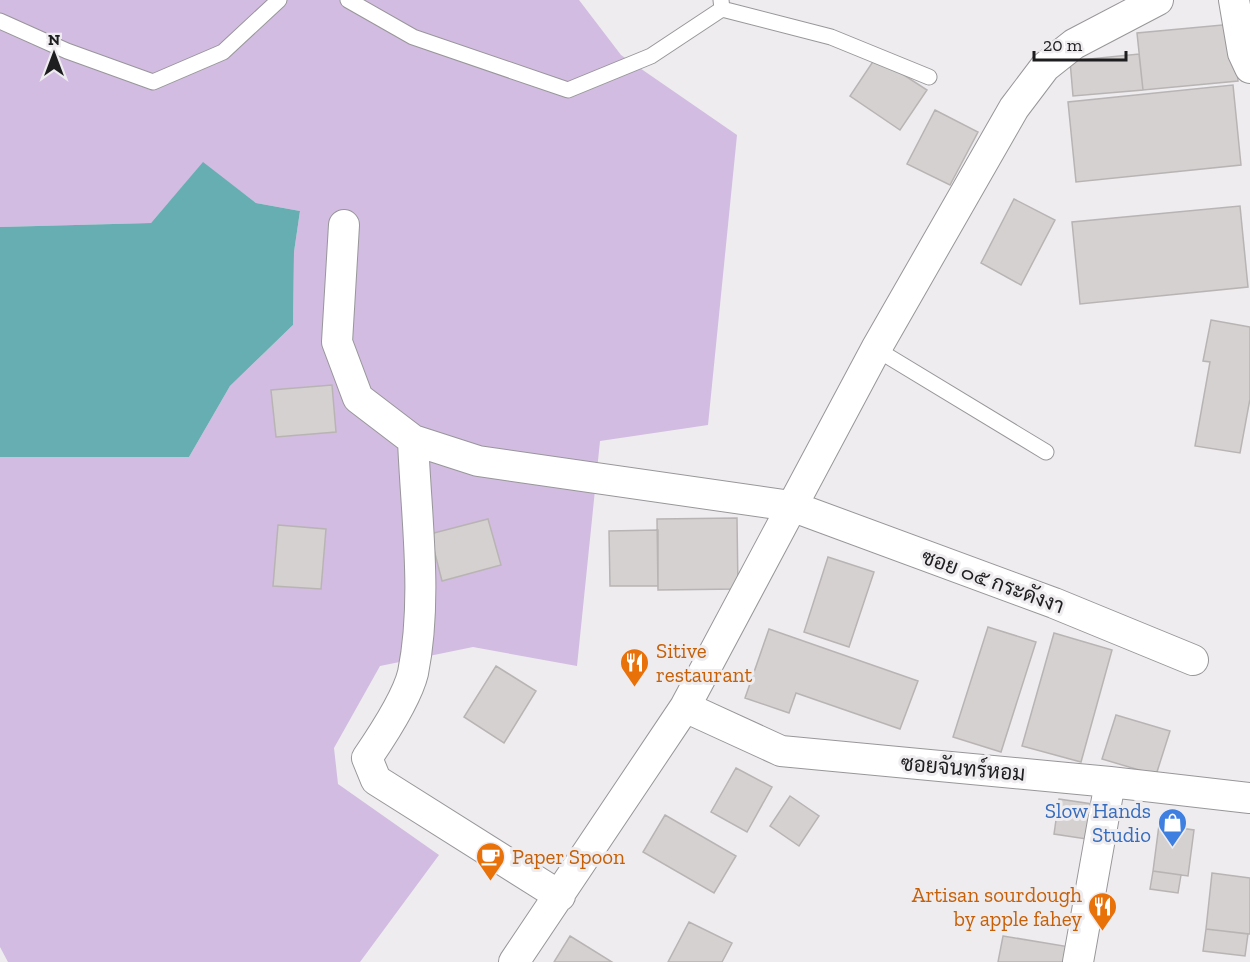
<svg xmlns="http://www.w3.org/2000/svg" width="1250" height="962" font-family="'Zilla Slab',Sarabun,serif">
<rect width="100%" height="100%" fill="#eeecef"/>
<path fill="#d2bce1" d="M 0,0 L 579,0 L 621,55 L 737,135 L 708,425 L 600,441 L 577,666 L 473,647 L 380,666 L 334,748 L 338,784 L 439,855 L 360,962 L 8,962 L 0,947 L 0,457 L 189,457 L 230,386 L 293,325 L 294,252 L 300,211 L 256,203 L 203,163 L 151,223 L 0,227 Z"/>
<path fill="#67aeb2" d="M 203,162 L 256,203 L 300,211 L 294,252 L 293,325 L 230,386 L 189,457 L 0,457 L 0,227 L 151,223 Z"/>
<path fill="#d5d1d0" stroke="#b9b4b4" stroke-width="1.5" d="M 1233,24 L 1238,81 L 1143,90 L 1137,33 Z
M 1139,54 L 1143,90 L 1073,96 L 1070,61 Z
M 876,57 L 927,90 L 900,130 L 850,96 Z
M 1233,85 L 1241,165 L 1076,182 L 1068,102 Z
M 935,110 L 978,132 L 950,185 L 907,164 Z
M 1014,199 L 1055,220 L 1021,285 L 981,263 Z
M 1240,206 L 1248,287 L 1080,304 L 1072,222 Z
M 1211,320 L 1250,327 L 1250,399 L 1240,453 L 1195,446 L 1210,362 L 1203,361 Z
M 332,385 L 336,432 L 276,437 L 271,390 Z
M 737,518 L 738,589 L 658,590 L 657,519 Z
M 488,519 L 501,565 L 442,581 L 430,534 Z
M 278,525 L 326,529 L 321,589 L 273,586 Z
M 658,530 L 658,586 L 610,586 L 609,531 Z
M 828,557 L 874,572 L 849,647 L 804,632 Z
M 988,627 L 1036,642 L 1001,752 L 953,737 Z
M 769,629 L 918,681 L 900,729 L 796,693 L 789,713 L 745,698 Z
M 1054,633 L 1112,650 L 1081,762 L 1022,746 Z
M 496,666 L 536,691 L 504,743 L 464,717 Z
M 1116,715 L 1170,731 L 1156,775 L 1102,759 Z
M 736,768 L 772,787 L 747,832 L 711,812 Z
M 790,796 L 819,816 L 799,846 L 770,826 Z
M 1059,799 L 1099,805 L 1093,840 L 1054,834 Z
M 665,815 L 736,856 L 714,893 L 643,852 Z
M 1159,825 L 1194,830 L 1188,876 L 1153,871 Z
M 1153,871 L 1181,875 L 1178,893 L 1150,889 Z
M 1212,873 L 1250,878 L 1250,934 L 1206,929 Z
M 689,922 L 732,943 L 722,962 L 668,962 Z
M 1206,929 L 1248,934 L 1245,956 L 1203,951 Z
M 570,936 L 612,962 L 554,962 Z
M 1003,936 L 1070,947 L 1068,962 L 998,962 Z"/>
<g fill="none" stroke-linecap="round" stroke-linejoin="round">
<defs>
<path id="service" d="M 348,0 L 413,37 L 568,90 L 651,56 L 722,9 L 721,0
M 722,9 L 831,37 L 929,77
M 0,21 L 67,51 L 153,82 L 223,52 L 279,0
M 876,349 L 1046,452"/>
<path id="minor" d="M 1234,0 L 1243,53 L 1250,68
M 344,225 L 337,342 L 358,398 L 413,440 L 478,461 L 791,506 L 1054,603 L 1193,660
M 413,440 C 416,516 428,598 413,673 C 407,698 382,736 367,758 L 376,780 L 560,896
M 685,707 L 781,751 L 1110,782 L 1250,798
M 514,962 L 685,707 L 876,349 L 1014,108 L 1045,67 L 1074,44 L 1158,0
M 1078,962 L 1110,782"/>
</defs>
<use href="#service" stroke="#989699" stroke-width="17"/>
<use href="#minor" stroke="#989699" stroke-width="32"/>
<use href="#service" stroke="#fff" stroke-width="15"/>
<use href="#minor" stroke="#fff" stroke-width="30"/>
</g>
<defs>
<symbol id="restaurant-pin" viewBox="-11 -11 22 30"><path d="M0 17L-7.5 6A9.5 9.5 0 1 1 7.5 6Z" fill="#e8710a" stroke="#eeecef"/><path d="M-5-6h1v4h1v-4h1v4h1v-4h1v5L-1.5 .5V6h-2V.5L-5-1ZM5-6V6H3V1.5H1.5Q1.5-4 5-6Z" fill="#fff"/></symbol>
<symbol id="shop-pin" viewBox="-11 -11 22 30"><path d="M0 17L-7.5 6A9.5 9.5 0 1 1 7.5 6Z" fill="#3f7fe0" stroke="#eeecef"/><path d="M-5-2.5h2.3a2.7 3.5 0 0 1 5.4 0H5L5.5 6h-11ZM-1.5-2.5h3a1.5 2.3 0 0 0-3 0Z" fill="#fff"/></symbol>
<symbol id="cafe-pin" viewBox="-11 -11 22 30"><path d="M0 17L-7.5 6A9.5 9.5 0 1 1 7.5 6Z" fill="#e8710a" stroke="#eeecef"/><path d="M-5.5-4.5H6V0H3Q3 3.5 0 3.5H-2.5Q-5.5 3.5-5.5 0ZM3-3.2v2h1.7v-2ZM-6 4.5H4V6H-6Z" fill="#fff"/></symbol>
</defs>
<g fill-rule="evenodd">
<use href="#restaurant-pin" x="618" y="646" width="33" height="45"/>
<use href="#shop-pin" x="1156" y="806" width="33" height="45"/>
<use href="#cafe-pin" x="474" y="840" width="33" height="45"/>
<use href="#restaurant-pin" x="1086" y="890" width="33" height="45"/>
</g>
<g text-anchor="middle" dominant-baseline="central" stroke-width="6" stroke-linejoin="round" paint-order="stroke">
<g font-size="21" fill="#1e1d1f" stroke="#eeecef">
<text transform="translate(993 581) rotate(20)">ซอย ๐๕ กระดังงา</text>
<text transform="translate(963 768) rotate(5)">ซอยจันทร์หอม</text>
</g>
<g font-size="21" fill="#c56008" stroke="#eeecef" text-anchor="start">
<text x="656" y="650">Sitive<tspan x="656" dy="24">restaurant</tspan></text>
<text x="512" y="856">Paper Spoon</text>
<text x="1082" y="894" text-anchor="end">Artisan sourdough<tspan x="1082" dy="24">by apple fahey</tspan></text>
</g>
<g font-size="21" fill="#366cbe" stroke="#eeecef" text-anchor="end">
<text x="1151" y="810">Slow Hands<tspan x="1151" dy="24">Studio</tspan></text>
</g>
</g>
<g transform="translate(54 54)" stroke="#eeecef" stroke-width="4.5" paint-order="stroke">
<path d="M0-4.5L10 22L0 15L-10 22Z" fill="#1e1d1f"/>
<text y="-9" font-size="16" font-weight="bold" text-anchor="middle" fill="#1e1d1f">N</text>
</g>
<path d="M1034 51v9h92v-9" fill="none" stroke="#1e1d1f" stroke-width="3"/>
<text x="1043" y="51" font-size="18" fill="#1e1d1f" stroke="#eeecef" stroke-width="4.5" paint-order="stroke">20 m</text>
</svg>
